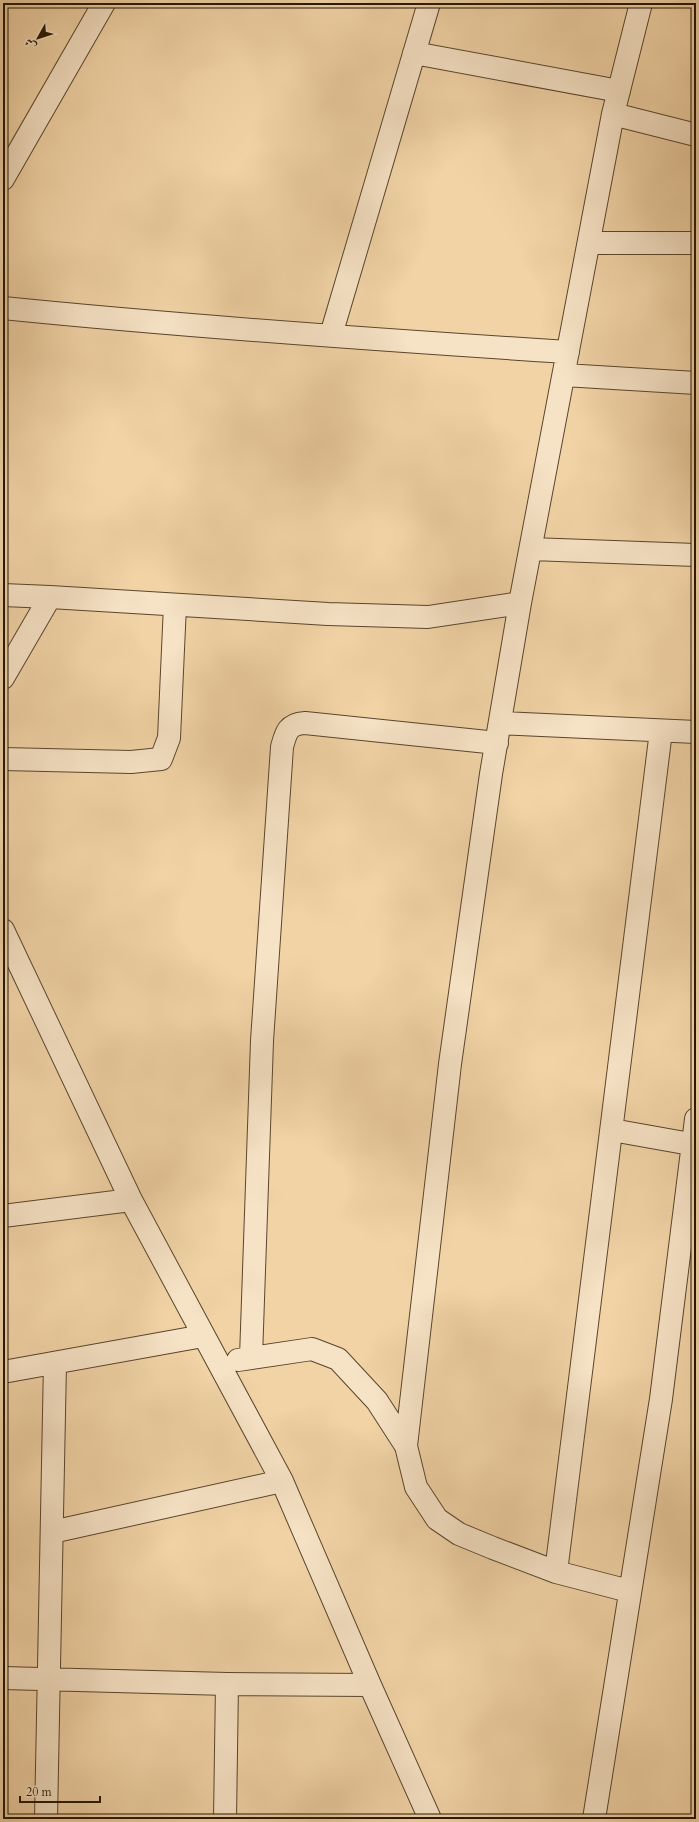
<svg xmlns="http://www.w3.org/2000/svg" width="699" height="1822" font-family="Cardo,Amiri,serif">
<rect width="100%" height="100%" fill="#f1d3a6"/>
<filter id="stains"><feTurbulence type="fractalNoise" baseFrequency=".005" numOctaves="4"/><feColorMatrix values="0 0 0 0 .2 0 0 0 0 .09 0 0 0 0 .02 0 0 0 .5 -.17"/></filter>
<radialGradient id="worn" r=".72"><stop offset=".6" stop-color="#630" stop-opacity="0"/><stop offset="1" stop-color="#630" stop-opacity=".3"/></radialGradient>
<g fill="none" stroke-linecap="round" stroke-linejoin="round">
<defs>
<path id="minor" d="M 414,53 L 619,91
M 613,114 L 696,135
M 3,179 L 104,3
M 589,243 L 696,243
M 3,308 C 191,327 380,340 568,352
M 331,335 L 429,3
M 564,375 L 696,383
M 531,549 L 696,555
M 3,595 L 50,597 L 328,614 L 428,617 L 520,603
M 3,678 L 50,597
M 500,723 L 696,732
M 3,759 L 131,762 L 161,759 L 169,738 L 175,605
M 3,930 L 131,1200 L 282,1481 L 370,1685 L 430,1819
M 612,1130 L 696,1145
M 3,1216 L 131,1200
M 251,1357 L 262,1041 L 282,747 C 286,732 288,724 305,723 L 497,743
M 238,1360 L 312,1349 L 338,1359 L 377,1401 L 406,1446 L 416,1487 L 437,1519 L 459,1534 L 493,1548 L 556,1572 L 629,1591
M 3,1372 L 203,1336
M 406,1446 L 450,1064 L 491,774 L 520,603 L 613,114 L 641,3
M 52,1532 L 282,1481
M 556,1572 L 661,731
M 3,1678 L 227,1684 L 370,1685
M 46,1819 L 55,1363
M 225,1819 L 227,1684
M 594,1819 L 661,1399 L 696,1119"/>
</defs>
<use href="#minor" stroke="#59462d" stroke-width="24"/>
<use href="#minor" stroke="#f6e2c5" stroke-width="22"/>
</g>
<rect width="699" height="1822" fill="none" stroke="#f1d3a6" stroke-width="16"/>
<rect x="4" y="4" width="691" height="1814" fill="none" stroke="#261705" stroke-width="2"/>
<rect x="8" y="8" width="683" height="1806" fill="none" stroke="#261705"/>
<g transform="translate(38 38) rotate(231)" stroke="#f6e2c5" stroke-width="3" paint-order="stroke">
<path d="M0-3L7 15L0 10L-7 15Z" fill="#261705"/>
<text y="-6" font-size="11" font-weight="bold" text-anchor="middle" fill="#261705">ش</text>
</g>
<path d="M20 1796v6h80v-6" fill="none" stroke="#261705" stroke-width="2"/>
<text x="26" y="1796" font-size="12" fill="#261705" stroke="#f6e2c5" stroke-width="3" paint-order="stroke">20 m</text>
<rect width="100%" height="100%" filter="url(#stains)"/>
<rect width="100%" height="100%" fill="url(#worn)"/>
</svg>
